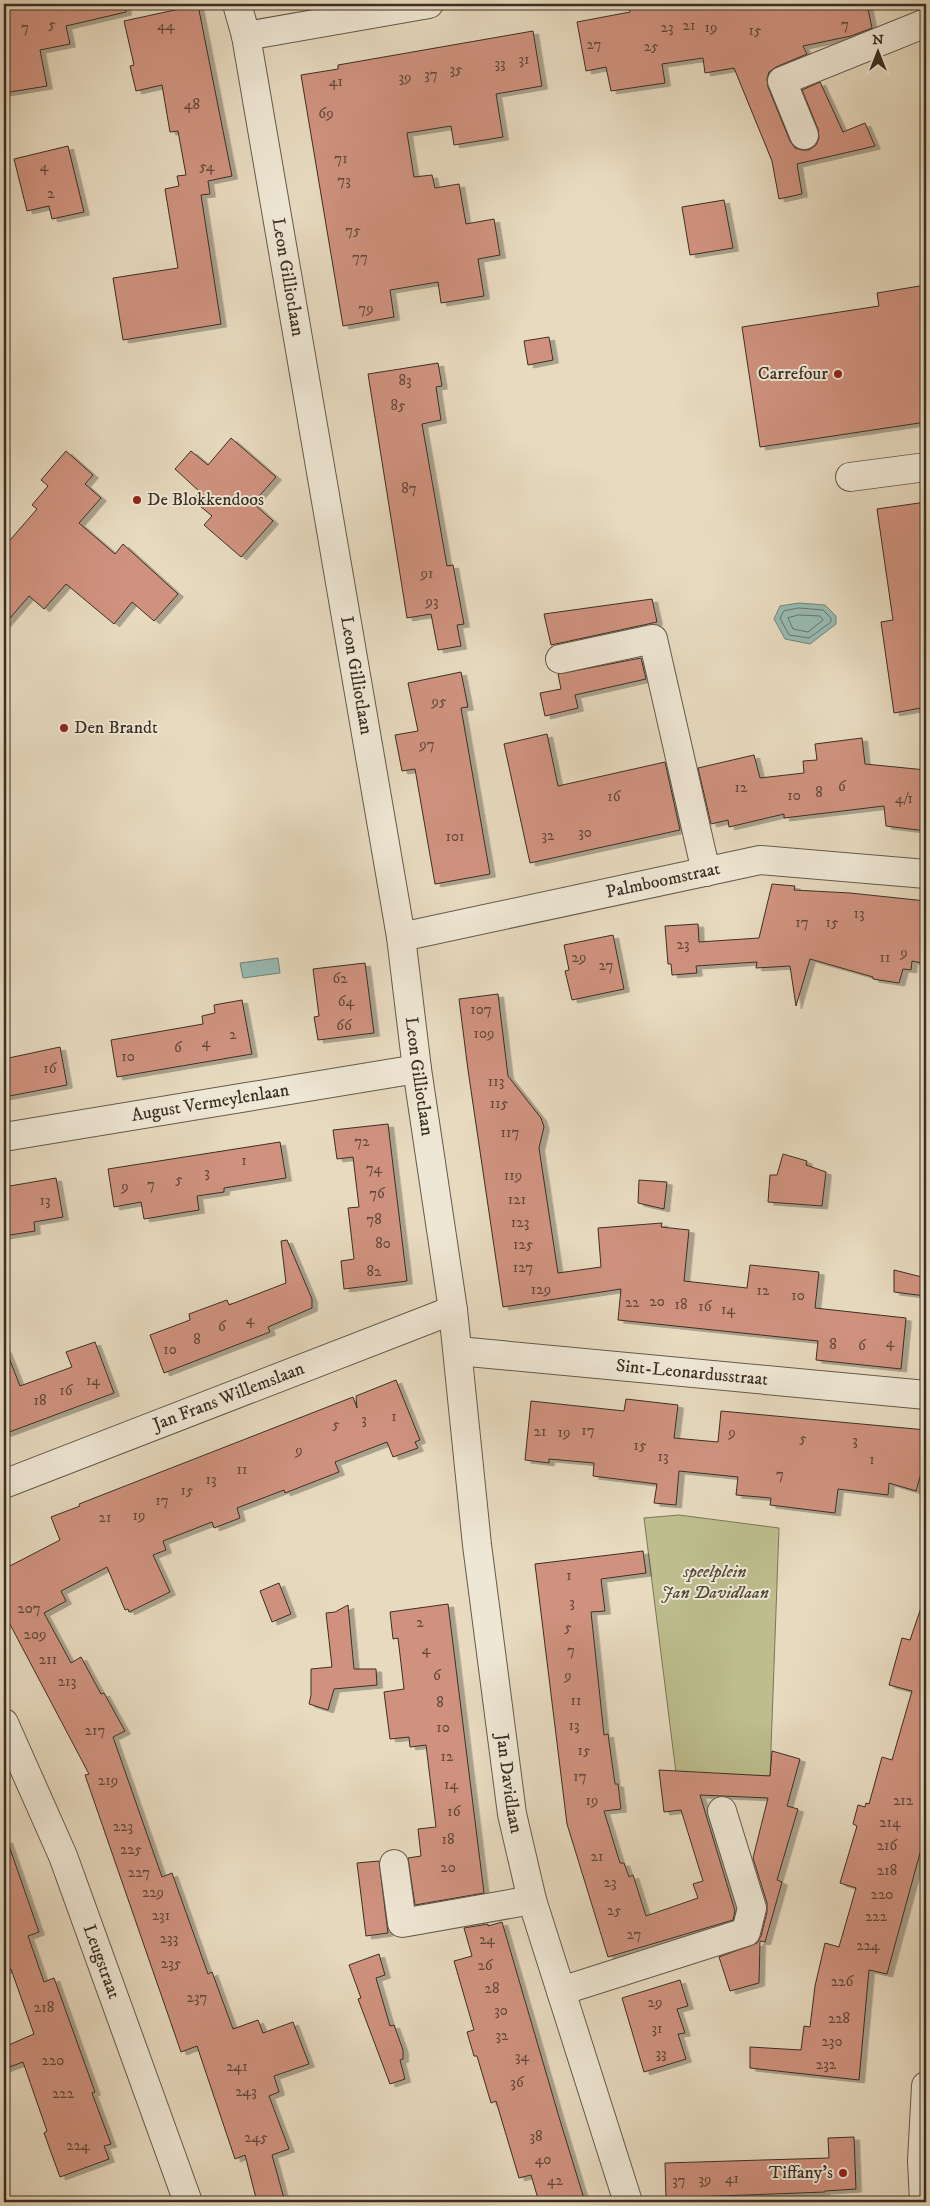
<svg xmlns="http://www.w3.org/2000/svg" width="930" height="2206" font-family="'IM FELL DW Pica',serif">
<defs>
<filter id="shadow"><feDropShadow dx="5.5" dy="3" stdDeviation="0" flood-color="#0004"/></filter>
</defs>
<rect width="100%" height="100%" fill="#e7dabf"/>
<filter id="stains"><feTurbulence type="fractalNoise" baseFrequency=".004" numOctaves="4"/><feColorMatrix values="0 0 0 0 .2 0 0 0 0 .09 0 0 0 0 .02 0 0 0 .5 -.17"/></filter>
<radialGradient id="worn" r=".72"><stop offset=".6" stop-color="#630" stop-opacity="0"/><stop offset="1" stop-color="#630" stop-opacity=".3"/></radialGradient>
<path fill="#bdbd8d" stroke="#7c7658" d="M 679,1515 L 779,1528 L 770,1776 L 676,1773 L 644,1518 Z"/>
<path fill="#97bab3" stroke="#72827a" d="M 799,603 L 825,605 L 836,616 L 836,624 L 810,644 L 785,639 L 774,619 L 780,606 Z
M 278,958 L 280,973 L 243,978 L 240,963 Z"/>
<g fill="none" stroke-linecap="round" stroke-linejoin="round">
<path stroke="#68746c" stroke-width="1" d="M 799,608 L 823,610 L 831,618 L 831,622 L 809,638 L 789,635 L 780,618 L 784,611 Z
M 799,615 L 820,616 L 823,620 L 808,632 L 793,629 L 788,618 Z"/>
</g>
<path fill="#d0927f" stroke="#3a2f24" filter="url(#shadow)" d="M 4,4 L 125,4 L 126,12 L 66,26 L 70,44 L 40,50 L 47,86 L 4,93 Z
M 629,4 L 867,4 L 872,28 L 851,36 L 803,46 L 807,54 L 776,67 L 769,72 L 767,79 L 768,87 L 790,141 L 795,148 L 802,150 L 809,150 L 816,145 L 819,138 L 818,129 L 802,90 L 820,82 L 843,132 L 865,123 L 875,146 L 797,164 L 802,194 L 779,199 L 772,161 L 734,68 L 705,73 L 703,58 L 662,64 L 665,83 L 611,91 L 606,67 L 586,71 L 577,22 L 630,12 Z
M 198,5 L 232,176 L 208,181 L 210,194 L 201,195 L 221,324 L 123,340 L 113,278 L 178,268 L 165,189 L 179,186 L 177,176 L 186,175 L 178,131 L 170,132 L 162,85 L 136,91 L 130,66 L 134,65 L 124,21 Z
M 533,31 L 542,86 L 496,94 L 503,137 L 454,145 L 451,126 L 407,133 L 414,177 L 432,175 L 435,188 L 459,184 L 466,224 L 494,219 L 500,255 L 478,259 L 484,296 L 441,303 L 438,282 L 390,290 L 394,317 L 343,326 L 301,75 L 338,69 L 338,65 Z
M 68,146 L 84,212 L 52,219 L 49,206 L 27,211 L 14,159 Z
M 724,200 L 733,248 L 690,255 L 682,207 Z
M 926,285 L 926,422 L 760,447 L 742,327 L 879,306 L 877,293 Z
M 549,337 L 553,360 L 528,365 L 524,341 Z
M 438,363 L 442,386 L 436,387 L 441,420 L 422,424 L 447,566 L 453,565 L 464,624 L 457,625 L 461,646 L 438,650 L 431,614 L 407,618 L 368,374 Z
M 231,438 L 276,477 L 253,503 L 273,521 L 241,557 L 204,525 L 212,516 L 193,500 L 200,492 L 175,469 L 191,451 L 208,465 Z
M 66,451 L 93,475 L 85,484 L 101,498 L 79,523 L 115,554 L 123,544 L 178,594 L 154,621 L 132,602 L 114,624 L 66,584 L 44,609 L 29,596 L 4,625 L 4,547 L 37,509 L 32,505 L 48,486 L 41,480 Z
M 926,502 L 926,707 L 894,713 L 881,622 L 893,620 L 877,509 Z
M 652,599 L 657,622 L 551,645 L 544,614 Z
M 641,658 L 646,679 L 575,695 L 578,708 L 545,716 L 540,693 L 561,689 L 558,674 Z
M 461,672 L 468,707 L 461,708 L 490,874 L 435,884 L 415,769 L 402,771 L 395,735 L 418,731 L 408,683 Z
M 547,734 L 558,786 L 665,762 L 680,830 L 530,863 L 504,744 Z
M 862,738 L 865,764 L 926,770 L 926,831 L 886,826 L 884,806 L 784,818 L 784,814 L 729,827 L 728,820 L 711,824 L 698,768 L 754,755 L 760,778 L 804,773 L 803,761 L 817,760 L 815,744 Z
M 772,884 L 795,886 L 794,890 L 850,893 L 926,901 L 926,964 L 912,961 L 911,970 L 903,969 L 899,983 L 873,979 L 873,977 L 810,959 L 796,1006 L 790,966 L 756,968 L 757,962 L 696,966 L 697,973 L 672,975 L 671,964 L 668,964 L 665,926 L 698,924 L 699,942 L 759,938 Z
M 613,935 L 624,989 L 572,1000 L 565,971 L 569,970 L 564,945 Z
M 365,963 L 374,1033 L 318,1040 L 314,1017 L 319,1016 L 313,969 Z
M 498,994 L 508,1076 L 541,1118 L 544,1127 L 539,1148 L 558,1273 L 601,1267 L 598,1228 L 662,1223 L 661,1227 L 689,1230 L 684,1281 L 747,1288 L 750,1265 L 819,1272 L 815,1308 L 906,1318 L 901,1369 L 816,1360 L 818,1341 L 618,1320 L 621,1289 L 503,1307 L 468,1070 L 459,999 Z
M 242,1000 L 252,1054 L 117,1077 L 111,1040 L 203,1024 L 202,1016 L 215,1013 L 214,1005 Z
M 60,1047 L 67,1085 L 4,1097 L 4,1059 Z
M 388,1124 L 407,1281 L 344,1289 L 341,1261 L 354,1259 L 348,1208 L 359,1207 L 353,1157 L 337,1159 L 333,1130 Z
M 280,1142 L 286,1178 L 224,1188 L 224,1192 L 197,1196 L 199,1210 L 144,1219 L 141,1202 L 114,1207 L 108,1169 Z
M 783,1154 L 807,1161 L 806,1165 L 826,1172 L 822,1206 L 768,1202 L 770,1175 L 777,1175 Z
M 56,1178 L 63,1217 L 34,1222 L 35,1231 L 4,1236 L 4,1187 Z
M 639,1180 L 667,1182 L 664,1209 L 638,1203 Z
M 287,1240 L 312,1299 L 312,1308 L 268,1327 L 270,1332 L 164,1373 L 150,1335 L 190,1320 L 189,1314 L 227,1300 L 229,1305 L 286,1283 L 281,1241 Z
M 894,1270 L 926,1278 L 926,1296 L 894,1292 Z
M 95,1342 L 114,1393 L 4,1434 L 4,1350 L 6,1350 L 20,1386 L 72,1367 L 66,1352 Z
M 396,1380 L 420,1440 L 415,1442 L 418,1448 L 393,1457 L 387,1442 L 335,1462 L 339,1472 L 285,1493 L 284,1490 L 237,1508 L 240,1518 L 214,1528 L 212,1522 L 163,1541 L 166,1550 L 153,1555 L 170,1592 L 129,1612 L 128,1609 L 125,1610 L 107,1567 L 61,1591 L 66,1601 L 44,1613 L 71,1663 L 81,1657 L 101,1694 L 104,1693 L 125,1731 L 113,1737 L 162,1877 L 172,1873 L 208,1974 L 212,1972 L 233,2029 L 258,2020 L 263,2033 L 293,2022 L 309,2064 L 274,2076 L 279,2092 L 269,2096 L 289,2149 L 272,2155 L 285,2202 L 257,2202 L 245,2155 L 235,2159 L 197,2046 L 181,2052 L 85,1775 L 89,1774 L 4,1613 L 4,1569 L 60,1540 L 51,1517 L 80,1506 L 79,1504 L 353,1397 L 357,1408 L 356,1396 Z
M 626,1399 L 678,1405 L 674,1438 L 718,1442 L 721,1411 L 926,1430 L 926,1456 L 916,1491 L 889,1483 L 888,1495 L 838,1489 L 835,1513 L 770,1505 L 771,1498 L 736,1495 L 738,1477 L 679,1471 L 676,1505 L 654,1503 L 657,1484 L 593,1476 L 594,1463 L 549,1459 L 549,1463 L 525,1460 L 531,1401 L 624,1411 Z
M 643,1551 L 646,1573 L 601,1579 L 605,1611 L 591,1612 L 604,1735 L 608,1734 L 615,1784 L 618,1784 L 621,1809 L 604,1811 L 620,1863 L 624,1863 L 629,1877 L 633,1875 L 646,1916 L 698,1898 L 693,1884 L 703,1881 L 681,1810 L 664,1812 L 659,1770 L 770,1776 L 772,1751 L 800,1759 L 787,1806 L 798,1809 L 777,1880 L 782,1882 L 765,1942 L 760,1941 L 759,1983 L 730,1991 L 719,1957 L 757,1943 L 761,1936 L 767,1912 L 767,1903 L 753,1858 L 768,1798 L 700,1795 L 735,1911 L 733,1920 L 608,1957 L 567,1824 L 535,1564 Z
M 279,1583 L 291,1614 L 272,1622 L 260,1591 Z
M 923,1602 L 926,1603 L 926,1831 L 887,1974 L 869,1970 L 859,2080 L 750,2068 L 750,2047 L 801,2050 L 804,2026 L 810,2027 L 815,1986 L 825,1943 L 839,1947 L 856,1888 L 840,1883 L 857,1826 L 853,1824 L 858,1805 L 865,1807 L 866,1803 L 869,1804 L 882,1757 L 892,1760 L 912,1691 L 889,1685 L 902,1638 L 910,1640 Z
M 448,1604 L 484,1893 L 415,1905 L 408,1858 L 421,1856 L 418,1829 L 436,1827 L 426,1745 L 410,1747 L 409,1737 L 390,1739 L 384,1692 L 404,1689 L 398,1638 L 393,1639 L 390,1612 Z
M 348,1605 L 354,1669 L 376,1669 L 377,1685 L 334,1689 L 328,1710 L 309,1704 L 311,1695 L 311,1669 L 332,1667 L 326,1613 L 335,1612 Z
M 7,1840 L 39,1932 L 28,1936 L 44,1982 L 54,1978 L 95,2092 L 92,2093 L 111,2144 L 104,2146 L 109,2159 L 60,2177 L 44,2133 L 47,2131 L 23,2062 L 4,2069 L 4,2047 L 34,2034 L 11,1969 L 4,1971 L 4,1841 Z
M 379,1861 L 388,1933 L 366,1936 L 357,1863 Z
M 502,1922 L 559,2117 L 585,2202 L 539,2202 L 531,2175 L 519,2178 L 496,2101 L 491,2103 L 477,2056 L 474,2056 L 467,2032 L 474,2030 L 454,1961 L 472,1956 L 464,1928 L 488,1924 L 488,1926 Z
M 379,1954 L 385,1975 L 376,1978 L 390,2026 L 394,2025 L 403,2050 L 403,2059 L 400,2060 L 405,2079 L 390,2084 L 358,1999 L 361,1998 L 349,1965 Z
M 680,1980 L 688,2006 L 677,2009 L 685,2033 L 678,2034 L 686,2059 L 644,2072 L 622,1998 Z
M 854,2137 L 856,2189 L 825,2191 L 825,2192 L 666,2198 L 665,2163 L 829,2158 L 828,2138 Z"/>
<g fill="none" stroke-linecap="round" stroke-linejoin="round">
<defs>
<g id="minor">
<path id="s1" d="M 237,4 L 246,36 L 401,937 L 417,1069 L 453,1310 L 477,1545 L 512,1814 L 532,1900 L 628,2202"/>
<path d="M 246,36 L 429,4"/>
<path d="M 804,135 L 782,81 L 926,23"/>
<path d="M 850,477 L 926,467"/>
<path d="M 560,659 L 653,639 L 706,872"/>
<path id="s2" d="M 401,937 L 760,860 L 926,874"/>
<path id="s3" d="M 4,1137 L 417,1069"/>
<path id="s4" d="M 458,1351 L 926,1395"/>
<path id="s5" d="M 4,1484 L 453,1310"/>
<path id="s6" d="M 4,1723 L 63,1856 L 188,2202"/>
<path d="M 394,1864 L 402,1923 L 532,1900"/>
<path d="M 561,1991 L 746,1932 L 752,1908 L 722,1811"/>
<path d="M 924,2202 L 922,2161 L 926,2086"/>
</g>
</defs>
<use href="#minor" stroke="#655a4b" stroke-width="30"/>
<use href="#minor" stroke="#efe7d5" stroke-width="28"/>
</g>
<g fill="#8f2418" stroke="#efe7d5" stroke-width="2">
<circle cx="838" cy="374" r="5"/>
<circle cx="137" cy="500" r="5"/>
<circle cx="64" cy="728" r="5"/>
<circle cx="843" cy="2173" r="5"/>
</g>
<g text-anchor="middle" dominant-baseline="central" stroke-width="4" stroke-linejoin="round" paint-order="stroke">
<g font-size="15" fill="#60483b">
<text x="52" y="24">5</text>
<text x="845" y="24">7</text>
<text x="166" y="25">44</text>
<text x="689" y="25">21</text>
<text x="25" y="27">7</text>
<text x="667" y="27">23</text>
<text x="711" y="27">19</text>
<text x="755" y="30">15</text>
<text x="594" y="44">27</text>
<text x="651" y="46">25</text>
<text x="524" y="59">31</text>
<text x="500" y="63">33</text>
<text x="456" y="69">35</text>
<text x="431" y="74">37</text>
<text x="405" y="77">39</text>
<text x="336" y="81">41</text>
<text x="192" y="104">48</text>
<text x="326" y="113">69</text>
<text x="341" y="158">71</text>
<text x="44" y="166">4</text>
<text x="207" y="166">54</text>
<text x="344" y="180">73</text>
<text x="51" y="193">2</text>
<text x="353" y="230">75</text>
<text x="360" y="257">77</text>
<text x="366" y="308">79</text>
<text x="405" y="380">83</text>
<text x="398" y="405">85</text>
<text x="409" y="488">87</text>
<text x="427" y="573">91</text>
<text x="432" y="601">93</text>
<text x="439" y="701">95</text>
<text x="427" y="744">97</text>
<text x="842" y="786">6</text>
<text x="741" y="787">12</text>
<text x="819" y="792">8</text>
<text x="794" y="795">10</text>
<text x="614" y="796">16</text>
<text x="904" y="798">4/1</text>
<text x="585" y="832">30</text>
<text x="548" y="835">32</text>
<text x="455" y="836">101</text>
<text x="859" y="913">13</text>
<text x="802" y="922">17</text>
<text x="832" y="922">15</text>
<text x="683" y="944">23</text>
<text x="904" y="952">9</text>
<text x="579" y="957">29</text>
<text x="885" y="957">11</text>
<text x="606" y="965">27</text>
<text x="340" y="978">62</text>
<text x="346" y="1001">64</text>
<text x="481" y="1009">107</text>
<text x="344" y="1025">66</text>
<text x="484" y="1033">109</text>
<text x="233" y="1034">2</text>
<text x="206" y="1042">4</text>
<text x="178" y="1047">6</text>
<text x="128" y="1056">10</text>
<text x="50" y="1068">16</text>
<text x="496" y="1081">113</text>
<text x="499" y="1103">115</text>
<text x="510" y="1132">117</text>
<text x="362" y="1141">72</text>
<text x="244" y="1160">1</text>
<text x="374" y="1168">74</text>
<text x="207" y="1172">3</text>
<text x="513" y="1175">119</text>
<text x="179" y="1179">5</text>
<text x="151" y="1184">7</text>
<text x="125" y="1186">9</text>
<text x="377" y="1193">76</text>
<text x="517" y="1199">121</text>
<text x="45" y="1200">13</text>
<text x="374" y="1219">78</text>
<text x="520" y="1222">123</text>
<text x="383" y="1243">80</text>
<text x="523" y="1244">125</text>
<text x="523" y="1267">127</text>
<text x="374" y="1271">82</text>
<text x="541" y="1289">129</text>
<text x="763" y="1290">12</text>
<text x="798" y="1295">10</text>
<text x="657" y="1301">20</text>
<text x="632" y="1302">22</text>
<text x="681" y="1304">18</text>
<text x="705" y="1306">16</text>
<text x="728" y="1309">14</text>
<text x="250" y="1319">4</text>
<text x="222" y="1326">6</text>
<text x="197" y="1339">8</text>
<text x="890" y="1342">4</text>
<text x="833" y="1344">8</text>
<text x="862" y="1345">6</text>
<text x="170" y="1349">10</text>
<text x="93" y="1380">14</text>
<text x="66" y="1390">16</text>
<text x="40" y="1400">18</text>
<text x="394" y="1416">1</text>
<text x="364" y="1419">3</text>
<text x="336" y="1424">5</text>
<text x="588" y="1430">17</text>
<text x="540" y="1431">21</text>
<text x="564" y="1432">19</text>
<text x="732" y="1432">9</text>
<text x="803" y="1438">5</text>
<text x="855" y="1440">3</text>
<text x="640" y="1445">15</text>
<text x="299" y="1450">9</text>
<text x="663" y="1456">13</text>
<text x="872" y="1459">1</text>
<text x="242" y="1469">11</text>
<text x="780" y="1474">7</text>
<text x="211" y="1479">13</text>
<text x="187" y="1490">15</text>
<text x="162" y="1500">17</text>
<text x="139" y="1515">19</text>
<text x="105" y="1517">21</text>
<text x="569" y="1575">1</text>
<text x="572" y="1602">3</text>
<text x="29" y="1608">207</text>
<text x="420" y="1622">2</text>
<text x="568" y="1627">5</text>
<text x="35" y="1634">209</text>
<text x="426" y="1649">4</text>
<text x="571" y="1650">7</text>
<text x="48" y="1659">211</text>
<text x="437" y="1675">6</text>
<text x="568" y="1675">9</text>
<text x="67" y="1681">213</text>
<text x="576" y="1700">11</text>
<text x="440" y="1702">8</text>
<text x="574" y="1725">13</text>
<text x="443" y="1727">10</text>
<text x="95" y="1730">217</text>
<text x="584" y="1750">15</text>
<text x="447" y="1756">12</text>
<text x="580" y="1776">17</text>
<text x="108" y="1780">219</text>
<text x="451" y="1784">14</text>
<text x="592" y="1800">19</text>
<text x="903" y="1800">212</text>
<text x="454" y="1811">16</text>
<text x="890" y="1822">214</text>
<text x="123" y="1826">223</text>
<text x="448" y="1839">18</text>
<text x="887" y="1845">216</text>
<text x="131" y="1849">225</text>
<text x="597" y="1856">21</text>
<text x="448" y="1867">20</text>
<text x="887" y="1870">218</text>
<text x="139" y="1872">227</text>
<text x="610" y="1882">23</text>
<text x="153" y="1892">229</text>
<text x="882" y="1894">220</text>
<text x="614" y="1910">25</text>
<text x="161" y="1915">231</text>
<text x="876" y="1916">222</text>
<text x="634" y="1934">27</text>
<text x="169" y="1938">233</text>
<text x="487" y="1939">24</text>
<text x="868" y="1945">224</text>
<text x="171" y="1963">235</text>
<text x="485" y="1965">26</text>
<text x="842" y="1981">226</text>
<text x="492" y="1988">28</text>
<text x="197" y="1997">237</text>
<text x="655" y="2002">29</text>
<text x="44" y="2007">218</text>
<text x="501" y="2010">30</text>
<text x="839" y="2018">228</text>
<text x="657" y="2028">31</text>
<text x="502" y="2035">32</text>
<text x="832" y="2041">230</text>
<text x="661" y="2053">33</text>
<text x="522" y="2056">34</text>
<text x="53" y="2060">220</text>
<text x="826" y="2064">232</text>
<text x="237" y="2066">241</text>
<text x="517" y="2082">36</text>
<text x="246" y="2091">243</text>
<text x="63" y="2093">222</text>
<text x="536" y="2136">38</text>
<text x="256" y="2137">245</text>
<text x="78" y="2145">224</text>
<text x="543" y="2159">40</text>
<text x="732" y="2178">41</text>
<text x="705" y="2179">39</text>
<text x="555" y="2180">42</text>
<text x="679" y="2180">37</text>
</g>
<g font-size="18" fill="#3a2f24" stroke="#efe7d5">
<text stroke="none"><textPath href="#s1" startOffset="278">Leon Gilliotlaan</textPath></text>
<text stroke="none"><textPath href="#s1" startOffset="682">Leon Gilliotlaan</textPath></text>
<text stroke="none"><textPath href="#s2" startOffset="268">Palmboomstraat</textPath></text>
<text stroke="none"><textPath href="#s1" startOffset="1088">Leon Gilliotlaan</textPath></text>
<text stroke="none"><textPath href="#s3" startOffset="209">August Vermeylenlaan</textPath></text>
<text stroke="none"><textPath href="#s4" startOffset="235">Sint-Leonardusstraat</textPath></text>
<text stroke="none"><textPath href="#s5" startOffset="241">Jan Frans Willemslaan</textPath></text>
<text stroke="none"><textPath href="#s1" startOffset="1801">Jan Davidlaan</textPath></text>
<text stroke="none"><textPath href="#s6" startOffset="258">Leugstraat</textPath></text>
</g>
<g font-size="18" fill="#3a2f24" stroke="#efe7d5" text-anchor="end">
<text x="828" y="374">Carrefour</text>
<text x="147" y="500" text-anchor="start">De Blokkendoos</text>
<text x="74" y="728" text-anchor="start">Den Brandt</text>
<text x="833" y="2173">Tiffany's</text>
</g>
<g font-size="18" font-style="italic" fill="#544b39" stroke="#efe7d5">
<text x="715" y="1572">speelplein<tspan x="715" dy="21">Jan Davidlaan</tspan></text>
</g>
</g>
<rect width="930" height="2206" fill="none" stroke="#e7dabf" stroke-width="20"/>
<rect x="5" y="5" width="920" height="2196" fill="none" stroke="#3a2f24" stroke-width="2.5"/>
<rect x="10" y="10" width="910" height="2186" fill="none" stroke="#3a2f24"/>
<g transform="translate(878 52)" stroke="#efe7d5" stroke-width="4" paint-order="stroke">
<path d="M0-4L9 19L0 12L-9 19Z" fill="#3a2f24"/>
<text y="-8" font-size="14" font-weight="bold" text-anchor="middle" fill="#3a2f24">N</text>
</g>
<rect width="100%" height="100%" filter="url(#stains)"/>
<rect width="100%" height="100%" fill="url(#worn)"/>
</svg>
